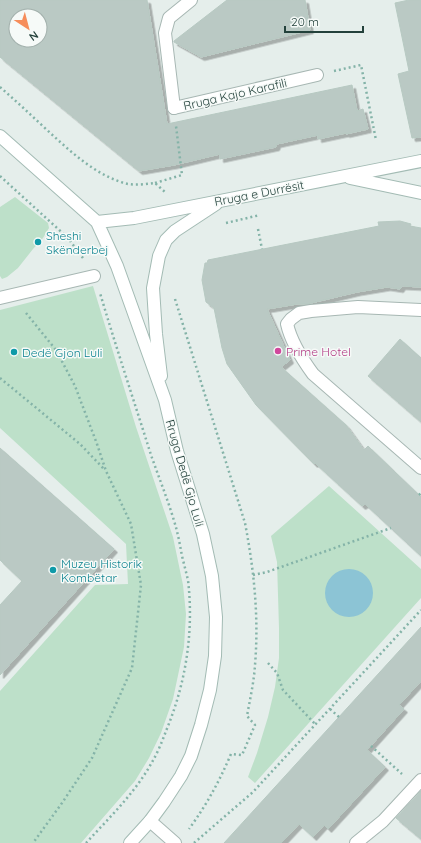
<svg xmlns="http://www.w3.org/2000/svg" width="421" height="843" font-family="Quicksand,sans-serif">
<defs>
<filter id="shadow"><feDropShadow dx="3.5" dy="3.5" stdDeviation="0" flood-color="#0004"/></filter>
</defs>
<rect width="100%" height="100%" fill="#e5eeeb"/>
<path fill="#bde0c9" d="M 15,197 L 48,223 L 49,228 L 43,238 L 33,249 L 18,268 L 7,277 L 2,279 L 0,276 L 0,207 Z
M 93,286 L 136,427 L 173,537 L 183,585 L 186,614 L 184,647 L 173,699 L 161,733 L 149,758 L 135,781 L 81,843 L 0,843 L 0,691 L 95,585 L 128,584 L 126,544 L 0,428 L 0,310 Z
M 329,486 L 421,569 L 421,598 L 255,783 L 248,777 L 257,753 L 268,717 L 275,687 L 279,658 L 279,628 L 277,562 L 271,536 Z"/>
<path fill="#8cc4d5" d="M325 593a24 24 0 1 1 48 0a24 24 0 1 1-48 0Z"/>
<path fill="#bac9c4" stroke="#b7c9c2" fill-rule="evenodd" filter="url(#shadow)" d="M 0,0 L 147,0 L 167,124 L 352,85 L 357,111 L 363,109 L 368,129 L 346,134 L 346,133 L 318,139 L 318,135 L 277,144 L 276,147 L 220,159 L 220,154 L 174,165 L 139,171 L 0,57 ZM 16,16 L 40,16 L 40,40 L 16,40 Z
M 227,0 L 305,0 L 310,30 L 201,57 L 174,42 L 174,41 Z
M 409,0 L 421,0 L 421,137 L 412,138 L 398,74 L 409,71 L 395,3 Z
M 400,221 L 411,224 L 410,226 L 421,228 L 421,287 L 402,286 L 400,289 L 387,287 L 357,292 L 307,304 L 297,304 L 267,309 L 290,360 L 281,367 L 346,425 L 364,450 L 368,446 L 421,497 L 421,556 L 365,504 L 362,506 L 315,463 L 314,464 L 256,405 L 227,364 L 222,348 L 214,308 L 206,302 L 202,280 L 205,263 L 207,263 L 208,260 L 379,226 L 378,222 Z
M 400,339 L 421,358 L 421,422 L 368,376 Z
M 0,448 L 114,549 L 0,675 L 0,605 L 22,581 L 0,560 Z
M 421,627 L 421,681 L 399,705 L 404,709 L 367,750 L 385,767 L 328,829 L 324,825 L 313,837 L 299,824 L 281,843 L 224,843 Z
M 421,791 L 421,839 L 396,818 Z"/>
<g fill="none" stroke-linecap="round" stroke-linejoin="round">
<defs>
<path id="lane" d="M 174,108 L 317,75"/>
<path id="street" d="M 174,108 L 165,33 L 169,18 L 191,0
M 0,298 L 94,276
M 421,310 L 358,307 L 311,311 L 299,313 L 291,319 L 287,324 C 291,342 302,359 313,374 L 421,468
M 150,821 L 175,843
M 356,843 L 383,821 L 421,780"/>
<path id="secondary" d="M 0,136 L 97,222 L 117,266 L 165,400 L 177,451 L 203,534 L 212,576 L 216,617 L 215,656 L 210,690 L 201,725 L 191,756 L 181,776 L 164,802 L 150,821 L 130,843
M 350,178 L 421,193
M 97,222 L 134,218 L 421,161
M 161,376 L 156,334 L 153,288 L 159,256 L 166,240 L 175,231 L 216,204"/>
</defs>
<use href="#lane" stroke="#a7b7b3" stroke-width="14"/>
<use href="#street" stroke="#a7b7b3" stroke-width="14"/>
<use href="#secondary" stroke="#a3bbb4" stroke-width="14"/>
<path stroke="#84b3a8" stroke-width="2.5" stroke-dasharray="2 3" stroke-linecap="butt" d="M 334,71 L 361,65 L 376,140
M 0,87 C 16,101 31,115 47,130 C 70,151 94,174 124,183 C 134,186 145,184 155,183 L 165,192
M 0,176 L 68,238 L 83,258
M 155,183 L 182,175 L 176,126
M 226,223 L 260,215
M 258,229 L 262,249
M 175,299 L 245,523 C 254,570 259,617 255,665 C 254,682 250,699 247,716 L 255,725 L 242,755 L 231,754 C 219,782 207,804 189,829
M 26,313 L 56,350 L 75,386 L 97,444 L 106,471 L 131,524 L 141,585 L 132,668 L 92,758 L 62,803 L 33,843
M 0,378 L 80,444 L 104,469
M 419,495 L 421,493
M 253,575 L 267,572 L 391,528
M 268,663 L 277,673 L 283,690 L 316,725
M 330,709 L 339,717
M 371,746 L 402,774
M 86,843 C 109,818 134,794 151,764 C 157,754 162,742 166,731 C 186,683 194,631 188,580 C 186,572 184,564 182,556 C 180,545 178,534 175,524 C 168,500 159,478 151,455 C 134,401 116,347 100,293
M 194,843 L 253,792 L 421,610"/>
<use href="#lane" stroke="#fff" stroke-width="12"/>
<use href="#street" stroke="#fff" stroke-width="12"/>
<use href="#secondary" stroke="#fff" stroke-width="12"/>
</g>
<g fill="#0f9aa8" stroke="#f6faf8" stroke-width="1.5">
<circle cx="38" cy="242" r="4"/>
<circle cx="14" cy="352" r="4"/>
<circle cx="53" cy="570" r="4"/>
</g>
<circle fill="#d1479c" stroke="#f6faf8" stroke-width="1.5" cx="278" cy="351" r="4"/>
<g text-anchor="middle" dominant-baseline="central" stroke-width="3" stroke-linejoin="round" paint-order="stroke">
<g font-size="12" fill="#23413b" stroke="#f6faf8">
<text transform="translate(235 94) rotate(-13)">Rruga Kajo Karafili</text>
<text transform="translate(259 193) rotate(-11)">Rruga e Durrësit</text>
<text transform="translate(185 473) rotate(74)">Rruga Dedë Gjo Luli</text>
</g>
<g font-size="12" fill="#0d838f" stroke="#f6faf8" text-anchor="start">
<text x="46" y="235">Sheshi<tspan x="46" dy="14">Skënderbej</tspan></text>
<text x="22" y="352">Dedë Gjon Luli</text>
<text x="61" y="563">Muzeu Historik<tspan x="61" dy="14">Kombëtar</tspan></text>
</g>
<g font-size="12" fill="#b23c85" stroke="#f6faf8" text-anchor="start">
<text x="286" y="351">Prime Hotel</text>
</g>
</g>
<g transform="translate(28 28) rotate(144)"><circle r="19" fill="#f6faf8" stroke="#a2b0ac"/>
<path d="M0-3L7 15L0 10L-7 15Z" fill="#f68d5b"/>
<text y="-6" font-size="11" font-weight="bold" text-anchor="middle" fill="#23413b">N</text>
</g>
<path d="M285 26v6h78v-6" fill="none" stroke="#23413b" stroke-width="2"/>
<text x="291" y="26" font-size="12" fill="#23413b" stroke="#f6faf8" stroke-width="3" paint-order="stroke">20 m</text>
</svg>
